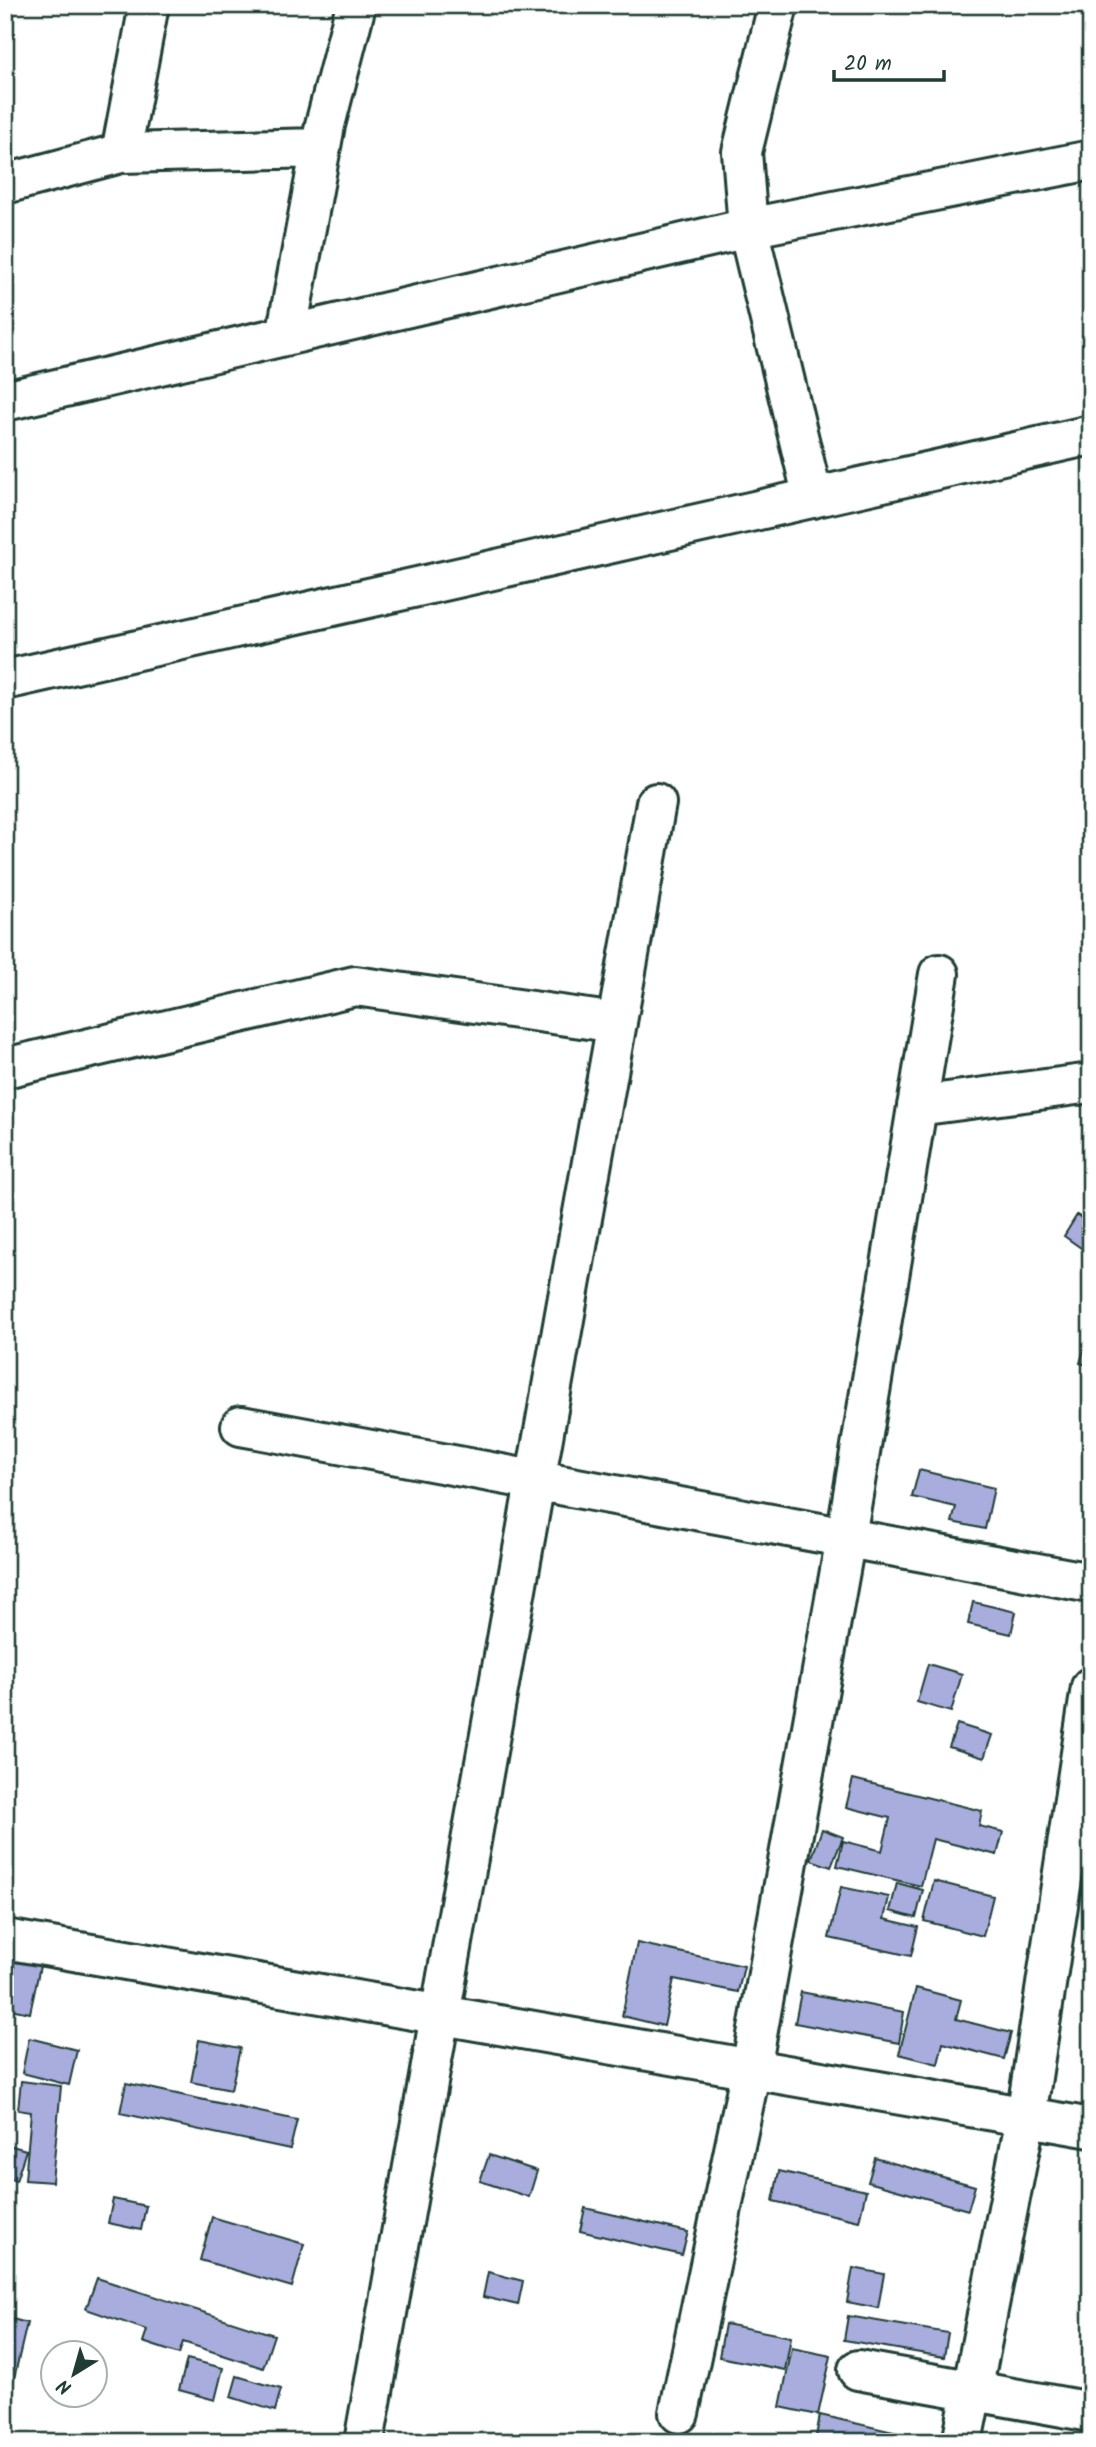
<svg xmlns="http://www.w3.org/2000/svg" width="1096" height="2447" font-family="Kalam,sans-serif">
<rect width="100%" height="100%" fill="#fff"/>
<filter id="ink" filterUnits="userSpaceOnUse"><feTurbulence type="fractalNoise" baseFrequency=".0143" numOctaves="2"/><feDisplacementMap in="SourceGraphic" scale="14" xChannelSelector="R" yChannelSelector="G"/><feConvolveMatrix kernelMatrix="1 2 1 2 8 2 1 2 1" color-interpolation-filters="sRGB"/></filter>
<g filter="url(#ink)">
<path fill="#a9adde" stroke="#1f3d34" stroke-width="2" d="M 1077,1215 L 1091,1225 L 1091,1255 L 1064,1236 Z
M 1087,1340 L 1091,1342 L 1091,1366 L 1080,1363 Z
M 919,1470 L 994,1488 L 985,1529 L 952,1522 L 956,1507 L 912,1497 Z
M 973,1602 L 1016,1612 L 1011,1634 L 968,1624 Z
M 928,1664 L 962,1674 L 951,1712 L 917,1702 Z
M 957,1724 L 992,1735 L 984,1758 L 949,1747 Z
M 853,1779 L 982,1811 L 979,1826 L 1003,1832 L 997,1855 L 933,1839 L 921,1886 L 837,1866 L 843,1841 L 882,1851 L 890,1818 L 846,1807 Z
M 822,1829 L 843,1837 L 831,1867 L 811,1860 Z
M 934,1881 L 993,1896 L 983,1936 L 924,1921 Z
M 897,1883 L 923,1890 L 916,1918 L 890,1911 Z
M 841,1887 L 889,1897 L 884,1919 L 918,1927 L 911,1956 L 829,1938 Z
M 637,1943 L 744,1966 L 738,1992 L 674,1979 L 664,2026 L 622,2016 Z
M 11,1960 L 40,1966 L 30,2013 L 5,2008 L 5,1990 Z
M 916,1988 L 961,2000 L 956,2019 L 1011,2033 L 1004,2059 L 943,2043 L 938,2064 L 899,2054 Z
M 801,1992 L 904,2012 L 899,2043 L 795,2023 Z
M 29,2038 L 77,2050 L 69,2085 L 22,2073 Z
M 199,2040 L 240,2048 L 231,2090 L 191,2082 Z
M 21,2081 L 61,2086 L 52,2182 L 25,2180 L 31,2112 L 18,2110 Z
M 126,2083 L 297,2120 L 290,2149 L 120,2113 Z
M 5,2144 L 26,2150 L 16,2181 L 5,2177 Z
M 489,2155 L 537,2171 L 529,2197 L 480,2181 Z
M 875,2158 L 975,2186 L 968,2210 L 868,2182 Z
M 779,2171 L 866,2191 L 859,2221 L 773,2201 Z
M 113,2199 L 146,2206 L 141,2230 L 108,2223 Z
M 585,2208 L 688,2232 L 682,2255 L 580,2231 Z
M 212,2217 L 304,2244 L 292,2287 L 200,2260 Z
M 853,2268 L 884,2274 L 878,2308 L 847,2302 Z
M 488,2272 L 523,2281 L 518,2305 L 483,2297 Z
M 97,2278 L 274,2335 L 263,2368 L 183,2342 L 179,2354 L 143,2342 L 147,2330 L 86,2309 Z
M 848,2316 L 948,2333 L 944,2357 L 844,2340 Z
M 5,2317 L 27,2323 L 12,2387 L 5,2385 Z
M 725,2324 L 791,2337 L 785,2370 L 719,2357 Z
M 792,2348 L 831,2356 L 818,2415 L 780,2407 Z
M 187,2359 L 223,2368 L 215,2400 L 179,2390 Z
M 237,2376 L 281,2389 L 275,2411 L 231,2397 Z
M 820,2415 L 928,2440 L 928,2442 L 815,2442 Z"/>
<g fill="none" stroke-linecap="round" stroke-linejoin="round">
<defs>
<path id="minor" d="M 778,5 L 742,152 L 748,228 L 813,498
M 121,153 L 149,5
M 5,184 L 121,153 L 320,148
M 286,336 L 325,125 L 356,5
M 5,401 L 748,228 L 1091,160
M 5,680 L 1091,435
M 5,1068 L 355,986 L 617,1023
M 917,1106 L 1091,1083
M 241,1426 L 1091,1583
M 5,1939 L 1091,2128
M 858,2370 L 1091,2412
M 679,2413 L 751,2069 L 846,1537 L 939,974
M 364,2442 L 656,803
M 962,2442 L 1026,2117 L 1091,1687"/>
</defs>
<use href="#minor" stroke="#1f3d34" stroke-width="44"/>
<use href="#minor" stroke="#fff" stroke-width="38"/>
</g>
</g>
<rect width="1096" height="2447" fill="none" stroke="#fff" stroke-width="28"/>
<rect x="14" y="14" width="1068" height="2419" fill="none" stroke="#1f3d34" stroke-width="2.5" filter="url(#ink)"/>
<g transform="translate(74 2374) rotate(217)"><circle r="33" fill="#ffffff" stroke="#a5b1ae" stroke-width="2"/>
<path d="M0-5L12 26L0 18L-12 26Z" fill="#1f3d34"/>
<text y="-10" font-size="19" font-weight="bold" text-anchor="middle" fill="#1f3d34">N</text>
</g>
<path d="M834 70v10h110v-10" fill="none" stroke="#1f3d34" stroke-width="3.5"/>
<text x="844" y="70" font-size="21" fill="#1f3d34" stroke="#ffffff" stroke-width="5" paint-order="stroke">20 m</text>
</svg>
